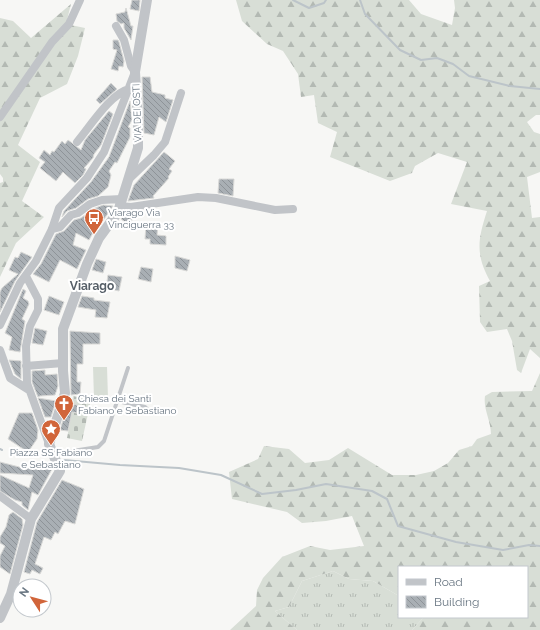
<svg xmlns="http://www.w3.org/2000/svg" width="540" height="630" font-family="Raleway,sans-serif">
<defs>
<pattern id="grass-tufts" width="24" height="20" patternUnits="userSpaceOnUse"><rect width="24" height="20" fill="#d8ded6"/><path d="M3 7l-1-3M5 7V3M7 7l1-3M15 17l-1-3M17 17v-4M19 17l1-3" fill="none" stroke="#b3b9b3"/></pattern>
<pattern id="forest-firs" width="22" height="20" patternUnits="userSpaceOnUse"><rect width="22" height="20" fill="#d8ded6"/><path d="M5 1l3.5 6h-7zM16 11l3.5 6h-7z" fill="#b3b9b3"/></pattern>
<pattern id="cemetery-stones" width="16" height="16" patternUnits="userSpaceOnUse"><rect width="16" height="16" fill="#d8ded6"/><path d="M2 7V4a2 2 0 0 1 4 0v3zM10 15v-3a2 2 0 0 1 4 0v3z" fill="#b3b9b3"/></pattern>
<pattern id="building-back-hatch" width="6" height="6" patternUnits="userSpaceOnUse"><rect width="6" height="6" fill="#a9afb4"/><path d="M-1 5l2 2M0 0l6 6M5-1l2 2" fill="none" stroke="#8e9398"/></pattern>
</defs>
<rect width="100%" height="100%" fill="#f7f7f5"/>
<path fill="url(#grass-tufts)" d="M 333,571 L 349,579 L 373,581 L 399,596 L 399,617 L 424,617 L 412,630 L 297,630 L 275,611 L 289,607 L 302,581 Z"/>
<path fill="url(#forest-firs)" d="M 236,0 L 409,0 L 421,14 L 452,25 L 455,8 L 454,0 L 540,0 L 540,115 L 536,115 L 527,122 L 534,132 L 540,134 L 540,172 L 527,177 L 532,218 L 540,217 L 540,358 L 530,349 L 521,373 L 517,370 L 512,341 L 507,329 L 487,332 L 480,322 L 479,286 L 490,281 C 475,254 478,239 487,211 L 451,204 L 467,162 L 438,153 L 415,166 L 412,173 L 390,181 L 330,157 L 337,132 L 318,123 L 314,95 L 301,97 L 298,74 L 283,51 L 267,44 L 242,21 Z
M 71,4 L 66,24 L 85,28 L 78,56 L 67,84 L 40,98 L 18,145 L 40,162 L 22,201 L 44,217 L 16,243 L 0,277 L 0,183 L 3,182 L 3,178 L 0,174 L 0,18 L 13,21 L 31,38 Z
M 540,373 L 540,630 L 412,630 L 424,617 L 527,617 L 527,567 L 399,567 L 399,596 L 373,581 L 349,579 L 333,571 L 302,581 L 289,607 L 275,611 L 297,630 L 230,630 L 256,606 L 257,590 L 263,578 L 282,557 L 310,546 L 330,550 L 364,546 L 352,516 L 326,521 L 302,523 L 287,512 L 232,499 L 229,472 L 258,459 L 264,446 L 289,449 L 305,463 L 329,460 L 348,448 L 392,475 L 416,475 L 434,471 L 448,463 L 459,450 L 472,446 L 477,439 L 491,434 C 491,421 483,409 485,396 L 492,392 L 532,391 Z"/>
<path fill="url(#cemetery-stones)" d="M 73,396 L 91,400 L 82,441 L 67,438 L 72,412 L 77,413 L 78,406 L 72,404 Z"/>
<path fill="#d8ded6" d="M 93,367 L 107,367 L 108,398 L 94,399 Z"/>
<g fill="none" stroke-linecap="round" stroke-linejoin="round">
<path stroke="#bcc4c9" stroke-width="2" d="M 293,0 L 309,8 L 324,3 L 326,0
M 360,0 L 365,14 L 400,50 L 421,60 L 437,58 L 453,64 L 469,76 L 510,86 L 540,89
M 0,449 L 2,450
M 64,460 L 120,465 L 179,468 L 221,475 L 262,494 L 296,490 L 326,484 L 372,491 L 387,499 L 398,526 L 456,542 L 503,550 L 529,545 L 540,546"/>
</g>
<path fill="url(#building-back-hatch)" stroke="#d9d9d7" d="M 132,0 L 140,0 L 139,11 L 130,9 Z
M 126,8 L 131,26 L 133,26 L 131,40 L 124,28 L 124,23 L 121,24 L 117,21 L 116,14 L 125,12 Z
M 113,40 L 118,40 L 119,42 L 124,61 L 123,67 L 119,66 L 118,71 L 111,69 L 117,50 L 113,49 Z
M 142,77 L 150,77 L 152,92 L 165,95 L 165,98 L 173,100 L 166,122 L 159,117 L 154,135 L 144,133 Z
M 111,83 L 117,89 L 100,104 L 96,100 Z
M 130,101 L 132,120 L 128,127 L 130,128 L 130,137 L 117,163 L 115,162 L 109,171 L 111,175 L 108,187 L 98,196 L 88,199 L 76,208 L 67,211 L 62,217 L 64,211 L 91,182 L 109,157 Z
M 109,111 L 113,114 L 101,145 L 94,154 L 93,158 L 84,168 L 86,169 L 83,175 L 75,183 L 63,172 L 56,181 L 40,168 L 45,162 L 39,158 L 44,150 L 50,155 L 52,151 L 54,152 L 62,141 L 65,144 L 68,140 L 81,150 L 85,140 Z
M 164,152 L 175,161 L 169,169 L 172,171 L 168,177 L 169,178 L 153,196 L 154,198 L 128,201 L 134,185 Z
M 219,179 L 234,179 L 233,196 L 218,193 Z
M 103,205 L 113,206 L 95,232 L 94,231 L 89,240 L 76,233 L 73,245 L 86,250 L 77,269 L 60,260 L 49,282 L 33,274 L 41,264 L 56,234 L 64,231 L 74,220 L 81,218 L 93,209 Z
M 125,212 L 137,212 L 129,225 L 121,219 Z
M 146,224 L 158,225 L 157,235 L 166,236 L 166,245 L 150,244 L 150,239 L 145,239 Z
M 21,252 L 32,257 L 15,281 L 0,312 L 0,292 L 2,288 L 18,274 L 9,270 L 15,257 L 18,258 Z
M 175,256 L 190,260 L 187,271 L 175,268 Z
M 96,259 L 106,262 L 103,273 L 92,270 Z
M 141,267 L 153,269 L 151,282 L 138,279 Z
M 108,275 L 122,277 L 119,291 L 106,288 Z
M 23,289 L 26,291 L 23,298 L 28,301 L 29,304 L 22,319 L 25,321 L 20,352 L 9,350 L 12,337 L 5,333 Z
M 49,296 L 64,302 L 59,315 L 44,310 Z
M 82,296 L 94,298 L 94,300 L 110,302 L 107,318 L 95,317 L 96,310 L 78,307 Z
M 35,328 L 47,331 L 43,345 L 32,343 Z
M 70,331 L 100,333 L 100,344 L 83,344 L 83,364 L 77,364 L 77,382 L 81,382 L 80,394 L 71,395 Z
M 9,360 L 21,361 L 21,379 L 15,374 Z
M 45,370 L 45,375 L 57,374 L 58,386 L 55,395 L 40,396 L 38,397 L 32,382 L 32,371 Z
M 38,398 L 56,401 L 51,417 L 45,417 Z
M 68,404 L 78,405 L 77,413 L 72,412 L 68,431 L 60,430 Z
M 19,413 L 32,413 L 38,430 L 37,439 L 28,452 L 8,439 Z
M 0,462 L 27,469 L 27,467 L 40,467 L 41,466 L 52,469 L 38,495 L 32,492 L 28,510 L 22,505 L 22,502 L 15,500 L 0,491 L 0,475 L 29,488 L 33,475 L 0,473 Z
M 62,480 L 84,489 L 75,524 L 65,521 L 58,534 L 55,532 L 51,540 L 44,537 L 35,564 L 43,568 L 40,574 L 32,570 L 30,574 L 24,572 L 37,522 Z
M 13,512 L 22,519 L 23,525 L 10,574 L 0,567 L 0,556 L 5,546 L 0,543 L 0,537 L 6,527 L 9,515 Z"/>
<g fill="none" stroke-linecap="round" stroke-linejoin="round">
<path stroke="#c1c4c8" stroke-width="4" d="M 117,401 L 145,407 L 148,410
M 54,454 L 98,447 L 104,441 L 128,368"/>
<path stroke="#c1c4c8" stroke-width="8" d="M 0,117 L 52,42 L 69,24 L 80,0
M 77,142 C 89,128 111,93 129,89
M 129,179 L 154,155 L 165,142 L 181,93
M 119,206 L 131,207 L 198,197 L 216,198 L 275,210 L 293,209
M 52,229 L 60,227 L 71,215 L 78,213 L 90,204 L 102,200 L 121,199
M 26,276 L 38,299 L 38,310 L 30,326 L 26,346 L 27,383 L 49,444
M 0,325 L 20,283 L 36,261 L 52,229 L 59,208 L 87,178 L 104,152 L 135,72 L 131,66 L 124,40 L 116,26
M 0,350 L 10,378 L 29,390
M 26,366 L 63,363
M 0,496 L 31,519"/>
<path stroke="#c1c4c8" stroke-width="10" d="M 0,618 L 11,594 L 31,519 L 60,471 L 49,444 L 65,393 L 63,371 L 63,329 L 87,264 L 99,238 L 118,212 L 138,148 L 138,120 L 135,72 L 147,0"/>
</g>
<defs>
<symbol id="bus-pin" viewBox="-11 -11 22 30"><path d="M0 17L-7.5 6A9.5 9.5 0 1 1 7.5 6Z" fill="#d1653a" stroke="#fff"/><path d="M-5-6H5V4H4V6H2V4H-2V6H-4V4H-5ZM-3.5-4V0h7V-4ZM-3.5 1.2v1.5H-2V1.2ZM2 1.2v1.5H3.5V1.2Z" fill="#fff"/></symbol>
<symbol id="church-pin" viewBox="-11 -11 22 30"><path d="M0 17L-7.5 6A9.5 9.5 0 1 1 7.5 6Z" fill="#d1653a" stroke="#fff"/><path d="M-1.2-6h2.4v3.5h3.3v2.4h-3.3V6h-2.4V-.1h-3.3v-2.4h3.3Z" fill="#fff"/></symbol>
<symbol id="sight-pin" viewBox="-11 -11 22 30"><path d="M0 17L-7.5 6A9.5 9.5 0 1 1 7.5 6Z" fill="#d1653a" stroke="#fff"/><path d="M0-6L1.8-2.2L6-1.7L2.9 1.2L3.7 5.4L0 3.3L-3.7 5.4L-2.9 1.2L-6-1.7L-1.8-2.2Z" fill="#fff"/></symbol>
</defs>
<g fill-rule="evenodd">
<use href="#bus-pin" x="83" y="207" width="22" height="30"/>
<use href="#church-pin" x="53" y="393" width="22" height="30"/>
<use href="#sight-pin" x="40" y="418" width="22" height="30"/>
</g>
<g text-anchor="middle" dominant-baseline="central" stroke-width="4" stroke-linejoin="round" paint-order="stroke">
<g font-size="10" fill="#697682" stroke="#fff">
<text transform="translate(137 113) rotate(-92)">VIA DEI OSTI</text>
</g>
<g font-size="10" fill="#697682" stroke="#fff" text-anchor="start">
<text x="108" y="212">Viarago Via<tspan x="108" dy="12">Vinciguerra 33</tspan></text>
<text x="78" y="398">Chiesa dei Santi<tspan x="78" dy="12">Fabiano e Sebastiano</tspan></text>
<text x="51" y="452" text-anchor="middle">Piazza SS Fabiano<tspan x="51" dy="12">e Sebastiano</tspan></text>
</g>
<g font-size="12" font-weight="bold" fill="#565f68" stroke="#fff">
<text x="92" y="286">Viarago</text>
</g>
</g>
<rect x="398" y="566" width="130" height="52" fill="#ffffff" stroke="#c3c8cd"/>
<rect x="406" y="579" width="20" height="6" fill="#c1c4c8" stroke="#c3c8cd"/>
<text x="434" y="586" font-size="12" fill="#697682">Road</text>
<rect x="406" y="596" width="20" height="12" fill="url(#building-back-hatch)" stroke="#c3c8cd"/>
<text x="434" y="606" font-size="12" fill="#697682">Building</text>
<g transform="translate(32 598) rotate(306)"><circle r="19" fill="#ffffff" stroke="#c3c8cd"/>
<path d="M0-3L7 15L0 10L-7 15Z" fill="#d1653a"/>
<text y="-6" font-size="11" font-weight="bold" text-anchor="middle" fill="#697682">N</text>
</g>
</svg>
